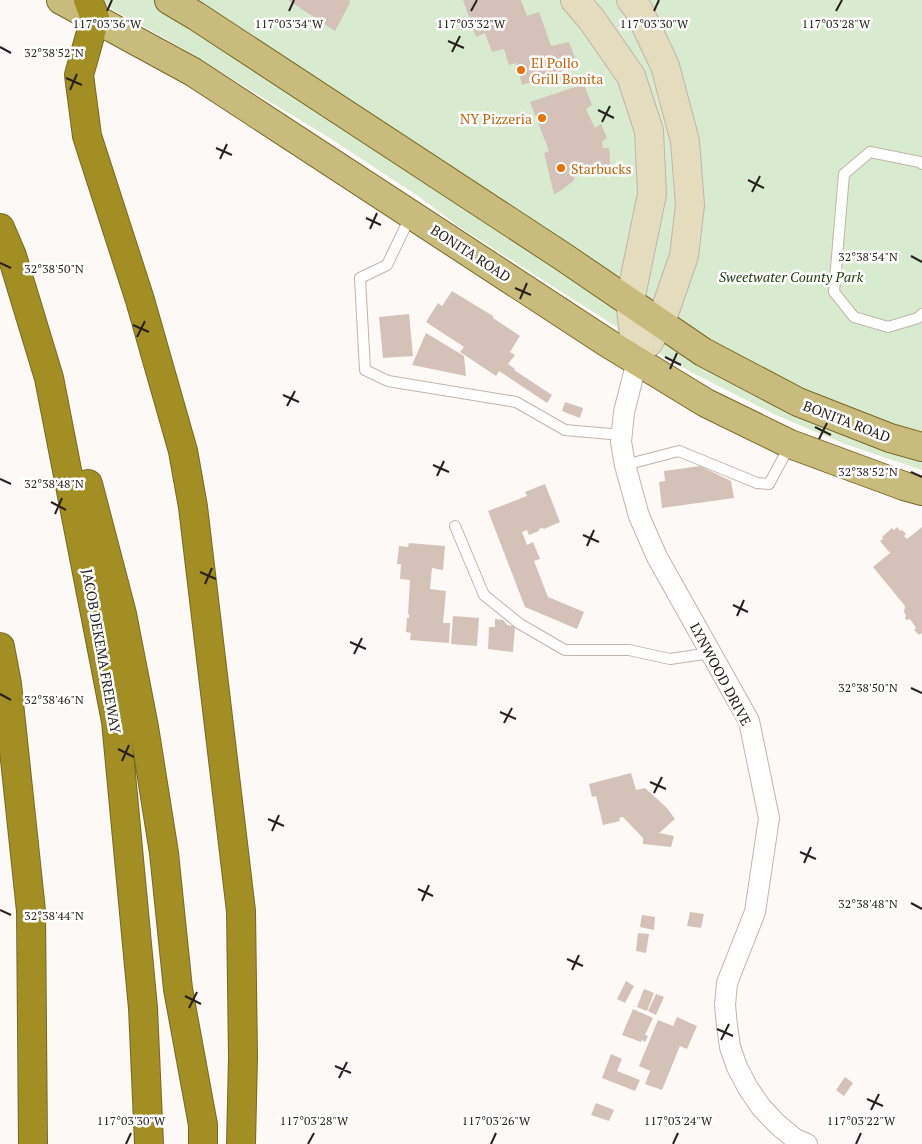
<svg xmlns="http://www.w3.org/2000/svg" width="922" height="1144" font-family="'PT Serif',serif">
<rect width="100%" height="100%" fill="#fdf9f7"/>
<path fill="#d8ebce" d="M 95,0 L 922,0 L 922,470 L 845,444 L 778,416 L 691,372 L 648,347 L 458,226 L 418,196 L 325,135 L 166,39 Z"/>
<path fill="#d4c2b9" d="M 288,0 L 349,0 L 350,3 L 335,31 Z
M 463,0 L 521,0 L 527,16 L 539,12 L 551,46 L 569,42 L 578,66 L 522,85 L 516,63 L 509,65 L 504,49 L 492,52 L 485,33 L 476,37 Z
M 584,84 L 592,105 L 586,109 L 595,128 L 601,124 L 607,138 L 602,142 L 603,148 L 609,148 L 611,172 L 576,175 L 573,181 L 562,190 L 554,194 L 544,153 L 549,151 L 530,102 Z
M 452,291 L 493,316 L 493,318 L 520,336 L 510,352 L 515,355 L 508,364 L 515,369 L 514,370 L 552,395 L 547,403 L 499,371 L 496,376 L 460,352 L 464,347 L 426,322 L 438,303 L 442,306 Z
M 409,314 L 413,356 L 383,358 L 379,317 Z
M 426,333 L 464,356 L 466,376 L 412,365 Z
M 565,402 L 583,408 L 580,418 L 562,411 Z
M 700,466 L 731,481 L 734,498 L 662,508 L 659,482 L 665,481 L 664,471 Z
M 545,484 L 560,522 L 544,529 L 543,528 L 539,529 L 539,531 L 529,535 L 527,530 L 522,532 L 527,545 L 533,542 L 540,559 L 534,561 L 548,597 L 584,612 L 577,629 L 525,607 L 488,511 L 527,496 L 525,492 Z
M 897,527 L 900,531 L 902,530 L 906,534 L 904,536 L 907,539 L 922,527 L 922,635 L 921,633 L 919,635 L 914,630 L 916,628 L 910,619 L 908,620 L 905,619 L 906,615 L 904,612 L 905,606 L 873,567 L 890,553 L 880,541 L 883,539 L 882,537 L 892,528 L 894,530 Z
M 409,543 L 445,546 L 443,570 L 432,568 L 430,589 L 446,591 L 443,623 L 450,623 L 449,643 L 410,640 L 411,633 L 406,632 L 407,618 L 409,618 L 409,614 L 408,614 L 410,580 L 400,579 L 401,564 L 397,564 L 399,546 L 408,547 Z
M 453,616 L 479,618 L 477,646 L 451,644 Z
M 495,619 L 503,620 L 507,625 L 515,626 L 513,652 L 488,649 L 489,627 L 495,627 Z
M 631,773 L 636,790 L 645,788 L 667,808 L 675,819 L 659,833 L 674,836 L 671,847 L 643,844 L 643,838 L 623,817 L 619,818 L 620,821 L 603,825 L 596,796 L 592,797 L 589,784 Z
M 690,912 L 704,914 L 701,928 L 687,926 Z
M 642,915 L 655,917 L 654,930 L 640,927 Z
M 638,933 L 649,934 L 646,953 L 636,951 Z
M 626,981 L 634,986 L 625,1003 L 617,999 Z
M 644,989 L 654,993 L 647,1011 L 637,1007 Z
M 656,994 L 664,997 L 656,1015 L 648,1011 Z
M 633,1009 L 653,1018 L 645,1035 L 648,1036 L 645,1042 L 642,1040 L 641,1042 L 622,1035 Z
M 677,1017 L 697,1026 L 687,1049 L 680,1046 L 662,1090 L 645,1084 L 650,1071 L 639,1066 L 658,1020 L 673,1026 Z
M 611,1054 L 622,1059 L 617,1071 L 640,1080 L 635,1091 L 602,1078 Z
M 845,1077 L 853,1083 L 844,1096 L 836,1090 Z
M 596,1103 L 614,1110 L 609,1121 L 591,1115 Z"/>
<g fill="none" stroke-linecap="round" stroke-linejoin="round">
<defs>
<path id="service" d="M 922,164 L 920,162 L 870,152 L 844,174 L 834,292 L 854,317 L 888,327 L 918,318 L 922,314
M 411,215 L 387,265 L 360,278 L 365,370 L 388,381 L 516,402 L 565,430 L 622,435
M 625,465 L 679,451 L 757,483 L 769,484 L 790,445
M 455,526 L 484,595 L 520,624 L 565,650 L 629,650 L 670,659 L 711,653"/>
<path id="minor" d="M 637,361 L 624,412 L 621,442 L 625,465 L 639,516 L 657,557 L 749,721 L 769,818 L 755,912 L 727,983 L 725,1005 L 727,1026 L 730,1047 L 737,1067 L 748,1088 L 761,1107 L 777,1124 L 795,1139 L 807,1144"/>
<path id="secondary" d="M 575,0 L 592,20 L 631,76 L 649,131 L 652,194 L 630,301 L 637,361
M 631,0 L 638,9 L 665,66 L 685,141 L 690,205 L 684,256 L 661,322 L 648,343"/>
<path id="primary" d="M 61,0 L 193,72 L 606,342 L 706,403 L 790,444 L 904,486 L 922,491
M 169,0 L 196,16 L 562,256 L 703,352 L 798,402 L 890,438 L 922,447"/>
<path id="motorway" d="M 88,0 L 95,18 L 79,75 L 87,136 L 140,300 L 183,451 L 193,507 L 241,911 L 243,1057 L 241,1144
M 0,228 L 12,256 L 49,378 L 116,721 L 143,1008 L 149,1144
M 88,484 L 122,614 L 144,727 L 164,853 L 178,989 L 203,1125 L 203,1144
M 0,647 L 7,684 L 31,911 L 33,1144"/>
</defs>
<use href="#service" stroke="#c4b3a9" stroke-width="12"/>
<use href="#minor" stroke="#c4b3a9" stroke-width="22"/>
<use href="#secondary" stroke="#c4b3a9" stroke-width="30"/>
<use href="#primary" stroke="#786822" stroke-width="30"/>
<use href="#motorway" stroke="#786822" stroke-width="30"/>
<use href="#service" stroke="#fff" stroke-width="10"/>
<use href="#minor" stroke="#fff" stroke-width="20"/>
<use href="#secondary" stroke="#e3ddbd" stroke-width="28"/>
<use href="#primary" stroke="#c8bb7c" stroke-width="28"/>
<use href="#motorway" stroke="#a38e24" stroke-width="28"/>
</g>
<path fill="none" stroke="#27201d" stroke-width="2" d="M 107,11 L 112,0M 289,11 L 294,0M 471,11 L 477,0M 654,11 L 659,0M 836,11 L 842,0M 448,41 L 464,48M 0,47 L 11,53M 452,52 L 460,36M 66,78 L 82,85M 70,90 L 77,74M 598,110 L 614,118M 602,122 L 610,106M 216,148 L 232,155M 220,159 L 227,144M 748,180 L 764,188M 752,192 L 760,176M 366,218 L 381,225M 370,229 L 377,213M 911,256 L 922,262M 0,263 L 11,268M 515,288 L 531,295M 520,299 L 527,283M 133,325 L 149,332M 137,337 L 145,321M 665,357 L 681,365M 670,369 L 677,353M 283,395 L 299,402M 287,406 L 295,391M 815,427 L 831,435M 819,439 L 827,423M 433,465 L 449,472M 911,472 L 922,477M 437,476 L 444,461M 0,479 L 11,484M 51,502 L 66,510M 55,514 L 62,498M 583,535 L 599,542M 587,546 L 594,530M 200,572 L 216,579M 205,584 L 212,568M 733,605 L 748,612M 737,616 L 744,600M 350,642 L 366,649M 354,654 L 362,638M 911,688 L 922,693M 0,694 L 11,700M 500,712 L 516,719M 504,723 L 512,708M 118,749 L 134,757M 122,761 L 129,745M 650,782 L 666,789M 654,793 L 662,777M 268,819 L 284,826M 272,831 L 279,815M 800,852 L 816,859M 804,863 L 811,847M 418,889 L 433,896M 422,901 L 429,885M 911,903 L 922,909M 0,910 L 11,915M 567,959 L 583,966M 572,970 L 579,955M 185,996 L 201,1004M 189,1008 L 197,992M 717,1029 L 733,1036M 721,1040 L 729,1024M 335,1066 L 351,1073M 339,1078 L 347,1062M 867,1099 L 883,1106M 871,1110 L 879,1094M 126,1144 L 131,1133M 308,1144 L 314,1133M 491,1144 L 496,1133M 673,1144 L 678,1133M 856,1144 L 861,1133"/>
<g fill="#e8710a" stroke="#fff" stroke-width="2">
<circle cx="521" cy="70" r="5"/>
<circle cx="542" cy="118" r="5"/>
<circle cx="561" cy="168" r="5"/>
</g>
<g text-anchor="middle" dominant-baseline="central" stroke-width="5" stroke-linejoin="round" paint-order="stroke">
<g font-size="14" fill="#c56008" stroke="#fff" text-anchor="start">
<text x="531" y="62">El Pollo<tspan x="531" dy="16">Grill Bonita</tspan></text>
<text x="532" y="118" text-anchor="end">NY Pizzeria</text>
<text x="571" y="168">Starbucks</text>
</g>
<g font-size="14" fill="#27201d" stroke="#fff">
<text transform="translate(471 253) rotate(33)">BONITA ROAD</text>
<text transform="translate(847 421) rotate(21)">BONITA ROAD</text>
<text transform="translate(102 651) rotate(80)">JACOB DEKEMA FREEWAY</text>
<text transform="translate(721 674) rotate(62)">LYNWOOD DRIVE</text>
</g>
<g font-size="14" font-style="italic" fill="#223f0e" stroke="#fff">
<text x="791" y="276">Sweetwater County Park</text>
</g>
</g>
<g font-size="12" text-anchor="middle" fill="#27201d" stroke="#fff" stroke-width="5" stroke-linejoin="round" paint-order="stroke">
<text x="107" y="28">117°03'36"W</text>
<text x="289" y="28">117°03'34"W</text>
<text x="471" y="28">117°03'32"W</text>
<text x="654" y="28">117°03'30"W</text>
<text x="836" y="28">117°03'28"W</text>
<text x="54" y="57">32°38'52"N</text>
<text x="868" y="261">32°38'54"N</text>
<text x="54" y="273">32°38'50"N</text>
<text x="868" y="476">32°38'52"N</text>
<text x="54" y="488">32°38'48"N</text>
<text x="868" y="692">32°38'50"N</text>
<text x="54" y="704">32°38'46"N</text>
<text x="868" y="908">32°38'48"N</text>
<text x="54" y="920">32°38'44"N</text>
<text x="131" y="1125">117°03'30"W</text>
<text x="314" y="1125">117°03'28"W</text>
<text x="496" y="1125">117°03'26"W</text>
<text x="861" y="1125">117°03'22"W</text>
<text x="678" y="1125">117°03'24"W</text>
</g>
</svg>
